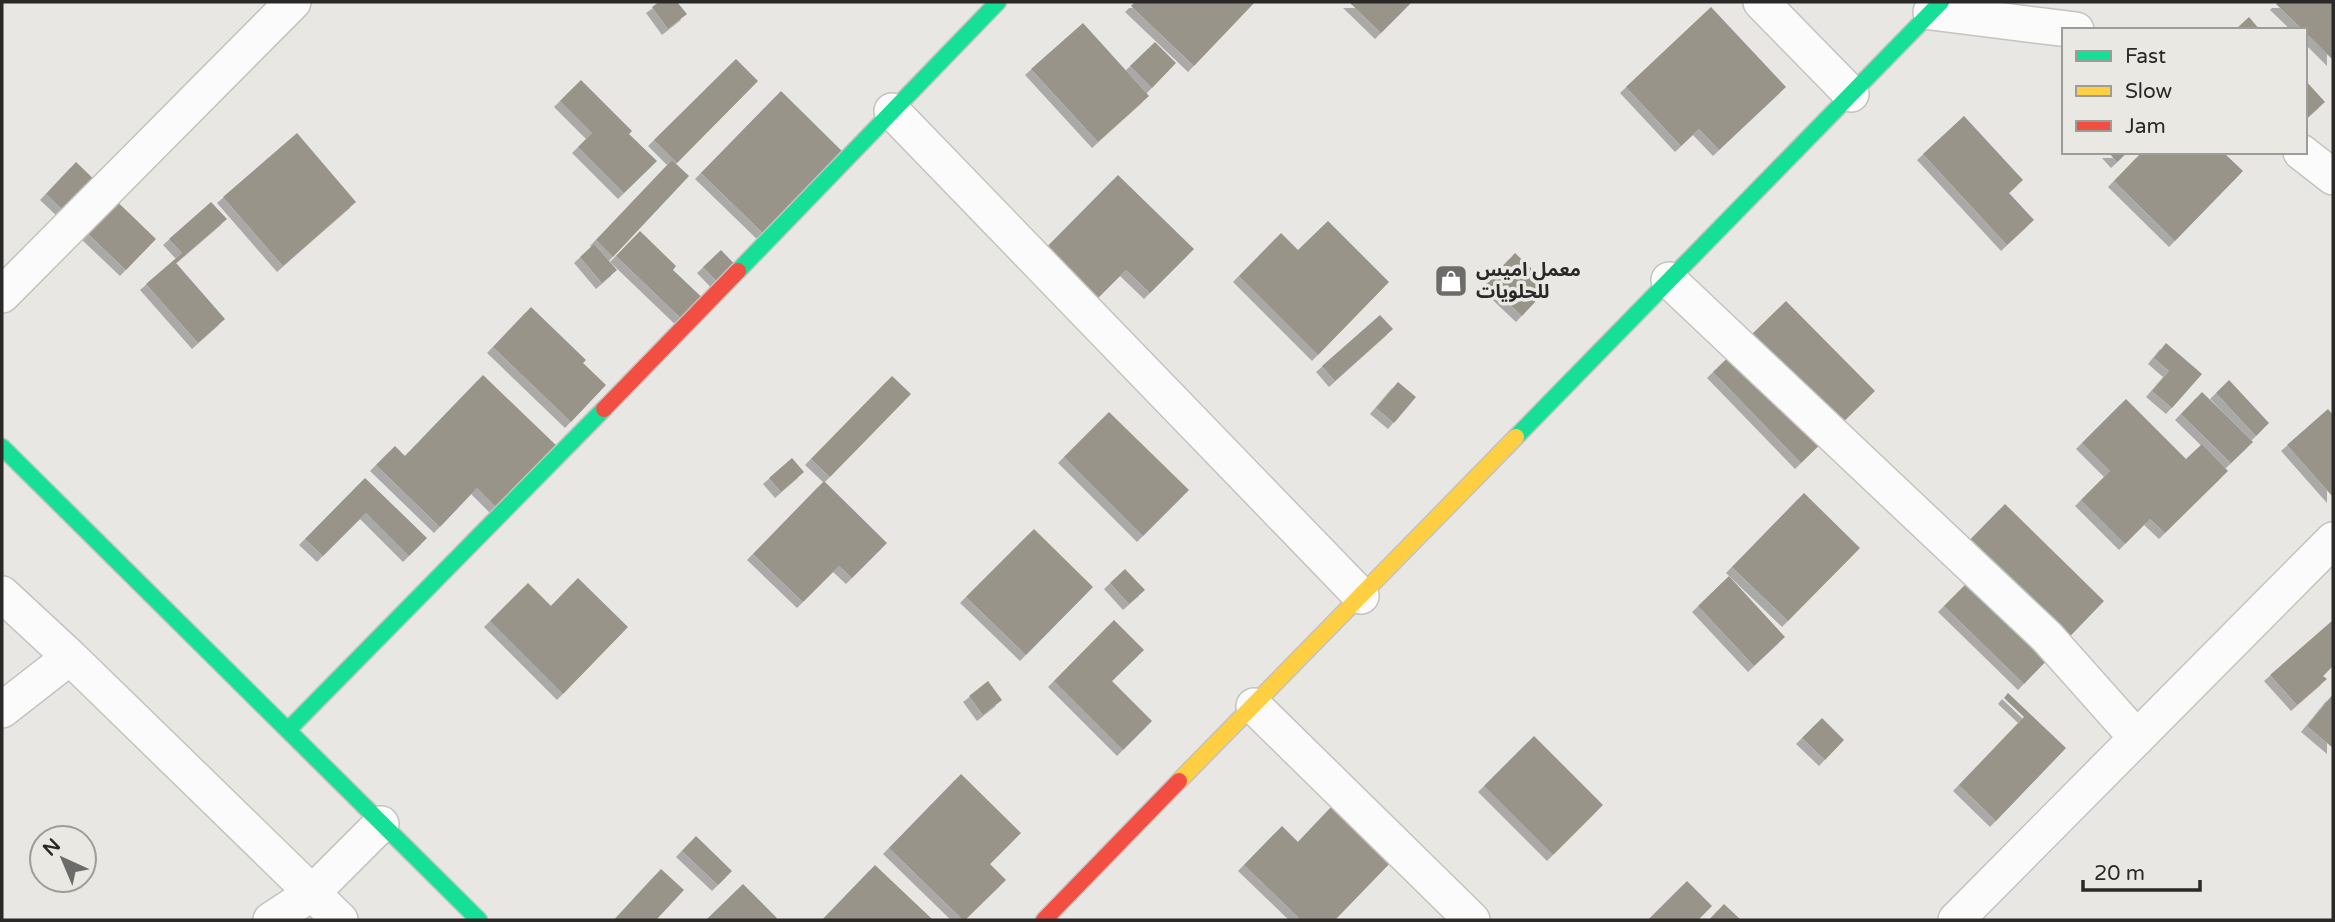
<svg xmlns="http://www.w3.org/2000/svg" width="2335" height="922" font-family="'Varela Round','Noto Sans Arabic',sans-serif">
<defs>
<filter id="shadow"><feDropShadow dx="-6" dy="6" stdDeviation="0" flood-color="#0004"/></filter>
</defs>
<rect width="100%" height="100%" fill="#e8e7e4"/>
<path fill="#98948a" filter="url(#shadow)" d="M 659,2 L 677,2 L 687,14 L 668,29 L 652,7 Z
M 1135,2 L 1255,2 L 1194,66 L 1131,6 Z
M 1349,2 L 1412,2 L 1381,33 Z
M 2278,2 L 2333,2 L 2333,60 L 2305,32 L 2305,30 L 2303,30 L 2276,4 Z
M 1711,7 L 1786,87 L 1719,150 L 1699,129 L 1681,146 L 1626,87 Z
M 2249,17 L 2260,30 L 2235,30 Z
M 1083,23 L 1149,96 L 1098,142 L 1031,69 Z
M 1155,42 L 1176,63 L 1152,88 L 1130,66 Z
M 736,59 L 758,81 L 677,163 L 654,140 Z
M 581,80 L 632,131 L 629,134 L 657,161 L 624,193 L 578,147 L 592,133 L 560,101 Z
M 2305,80 L 2325,102 L 2305,120 Z
M 781,91 L 850,159 L 771,241 L 701,173 Z
M 1964,116 L 2023,180 L 2009,193 L 2034,220 L 2007,245 L 1923,154 Z
M 297,133 L 356,202 L 283,266 L 223,197 Z
M 2108,152 L 2128,152 L 2117,162 Z
M 2142,152 L 2223,152 L 2243,171 L 2175,241 L 2114,181 Z
M 672,160 L 689,176 L 613,257 L 596,240 Z
M 76,162 L 156,239 L 126,270 L 46,194 Z
M 1118,175 L 1194,249 L 1150,293 L 1126,270 L 1086,310 L 1034,260 Z
M 211,202 L 227,219 L 176,263 L 225,319 L 198,343 L 146,284 L 182,253 L 169,239 Z
M 1328,221 L 1389,282 L 1318,355 L 1239,276 L 1281,233 L 1298,250 Z
M 640,231 L 676,266 L 673,270 L 710,305 L 689,326 L 616,256 Z
M 594,244 L 617,270 L 602,283 L 580,257 Z
M 721,250 L 745,275 L 727,292 L 703,267 Z
M 1515,253 L 1550,286 L 1522,316 L 1487,283 Z
M 1786,301 L 1875,391 L 1801,463 L 1713,372 Z
M 531,307 L 586,360 L 583,363 L 606,385 L 571,422 L 493,347 Z
M 1380,315 L 1393,329 L 1335,381 L 1322,366 Z
M 2166,343 L 2202,374 L 2172,408 L 2152,391 L 2169,371 L 2154,358 Z
M 483,375 L 560,449 L 500,511 L 477,488 L 440,527 L 376,465 L 395,446 L 405,456 Z
M 892,376 L 911,394 L 830,477 L 811,459 Z
M 2229,380 L 2269,423 L 2256,436 L 2216,393 Z
M 1398,382 L 1416,397 L 1394,423 L 1376,408 Z
M 2202,392 L 2253,442 L 2231,463 L 2181,414 Z
M 2126,399 L 2186,459 L 2202,444 L 2228,471 L 2165,533 L 2150,519 L 2125,544 L 2081,500 L 2110,471 L 2082,443 Z
M 2328,409 L 2333,415 L 2333,497 L 2287,445 Z
M 1109,412 L 1189,490 L 1143,536 L 1064,457 Z
M 792,458 L 804,472 L 781,492 L 769,478 Z
M 365,478 L 427,538 L 409,556 L 366,513 L 323,556 L 305,539 Z
M 824,481 L 887,543 L 852,578 L 839,566 L 803,602 L 753,554 Z
M 1804,493 L 1860,548 L 1788,621 L 1732,567 Z
M 2005,504 L 2104,601 L 2024,684 L 1944,606 L 1979,571 L 1959,551 Z
M 1034,529 L 1093,587 L 1026,655 L 966,597 Z
M 1125,569 L 1145,590 L 1129,604 L 1110,583 Z
M 1729,576 L 1785,637 L 1754,666 L 1698,606 Z
M 578,578 L 628,627 L 563,694 L 490,621 L 528,583 L 551,606 Z
M 1114,620 L 1144,650 L 1112,681 L 1152,721 L 1123,750 L 1054,681 Z
M 2333,620 L 2333,666 L 2323,676 L 2327,679 L 2297,705 L 2270,675 Z
M 988,681 L 1002,700 L 983,715 L 969,696 Z
M 2008,693 L 2066,748 L 1996,821 L 1959,785 L 2024,717 L 2004,698 Z
M 2333,694 L 2333,748 L 2307,726 Z
M 1822,718 L 1844,740 L 1825,760 L 1802,738 Z
M 1534,736 L 1603,805 L 1553,855 L 1484,786 Z
M 961,774 L 1021,833 L 990,864 L 1006,880 L 965,920 L 963,920 L 889,848 Z
M 1335,803 L 1394,859 L 1335,920 L 1301,920 L 1244,865 L 1282,826 L 1298,842 Z
M 696,836 L 732,871 L 718,885 L 682,851 Z
M 875,865 L 932,919 L 930,920 L 822,920 Z
M 661,869 L 684,890 L 656,920 L 614,920 Z
M 1687,881 L 1712,906 L 1698,920 L 1648,920 Z
M 743,884 L 777,918 L 775,920 L 706,920 Z
M 1724,904 L 1741,920 L 1709,920 Z"/>
<g fill="none" stroke-linecap="round" stroke-linejoin="round">
<defs>
<path id="street" d="M 1761,2 L 1851,94
M 1931,12 L 2076,30
M 892,111 L 1361,596
M 2301,152 L 2333,177
M 1669,280 L 2047,637 L 2137,738
M 2,295 L 293,2
M 2,594 L 70,657 L 340,920
M 1254,706 L 1472,920
M 2,710 L 70,657
M 271,920 L 312,893 L 381,824
M 1956,920 L 2333,540"/>
<path id="fast" d="M 738,271 L 998,2
M 1516,437 L 1941,2
M 2,447 L 479,920
M 288,730 L 604,409"/>
<path id="slow" d="M 1179,781 L 1516,437"/>
<path id="jam" d="M 604,409 L 738,271
M 1044,920 L 1179,781"/>
</defs>
<use href="#street" stroke="#c3c3c0" stroke-width="38"/>
<use href="#fast" stroke="#c3c3c0" stroke-width="19"/>
<use href="#slow" stroke="#c3c3c0" stroke-width="19"/>
<use href="#jam" stroke="#c3c3c0" stroke-width="19"/>
<use href="#street" stroke="#fcfbfb" stroke-width="35"/>
<use href="#fast" stroke="#16e098" stroke-width="16"/>
<use href="#slow" stroke="#ffcf43" stroke-width="16"/>
<use href="#jam" stroke="#f24e42" stroke-width="16"/>
</g>
<defs>
<symbol id="shop-square" viewBox="-11 -11 22 22"><rect x="-9" y="-9" width="18" height="18" rx="4" fill="#6c6c6a" stroke="#e9e8e3"/><path d="M-5-2.5h2.3a2.7 3.5 0 0 1 5.4 0H5L5.5 6h-11ZM-1.5-2.5h3a1.5 2.3 0 0 0-3 0Z" fill="#fff"/></symbol>
</defs>
<g fill-rule="evenodd">
<use href="#shop-square" x="1432" y="262" width="38" height="38"/>
</g>
<g text-anchor="middle" dominant-baseline="central" stroke-width="7" stroke-linejoin="round" paint-order="stroke">
<g font-size="19" font-weight="bold" fill="#2a2928" stroke="#e9e8e3" text-anchor="start">
<text x="1476" y="270">معمل اميس<tspan x="1476" dy="22">للحلويات</tspan></text>
</g>
</g>
<rect width="2335" height="922" fill="none" stroke="#2a2928" stroke-width="7"/>
<rect x="2062" y="28" width="245" height="126" fill="#e9e8e3" stroke="#9d9c98" stroke-width="2"/>
<rect x="2076" y="51" width="35" height="10" fill="#16e098" stroke="#9d9c98" stroke-width="2"/>
<text x="2125" y="63" font-size="21" fill="#2a2928">Fast</text>
<rect x="2076" y="86" width="35" height="10" fill="#ffcf43" stroke="#9d9c98" stroke-width="2"/>
<text x="2125" y="98" font-size="21" fill="#2a2928">Slow</text>
<rect x="2076" y="121" width="35" height="10" fill="#f24e42" stroke="#9d9c98" stroke-width="2"/>
<text x="2125" y="133" font-size="21" fill="#2a2928">Jam</text>
<g transform="translate(63 859) rotate(316)"><circle r="33" fill="#e9e8e3" stroke="#9d9c98" stroke-width="2"/>
<path d="M0-5L12 26L0 18L-12 26Z" fill="#6c6c6a"/>
<text y="-10" font-size="19" font-weight="bold" text-anchor="middle" fill="#2a2928">N</text>
</g>
<path d="M2083 880v10h117v-10" fill="none" stroke="#2a2928" stroke-width="3.5"/>
<text x="2094" y="880" font-size="21" fill="#2a2928" stroke="#e9e8e3" stroke-width="5" paint-order="stroke">20 m</text>
</svg>
